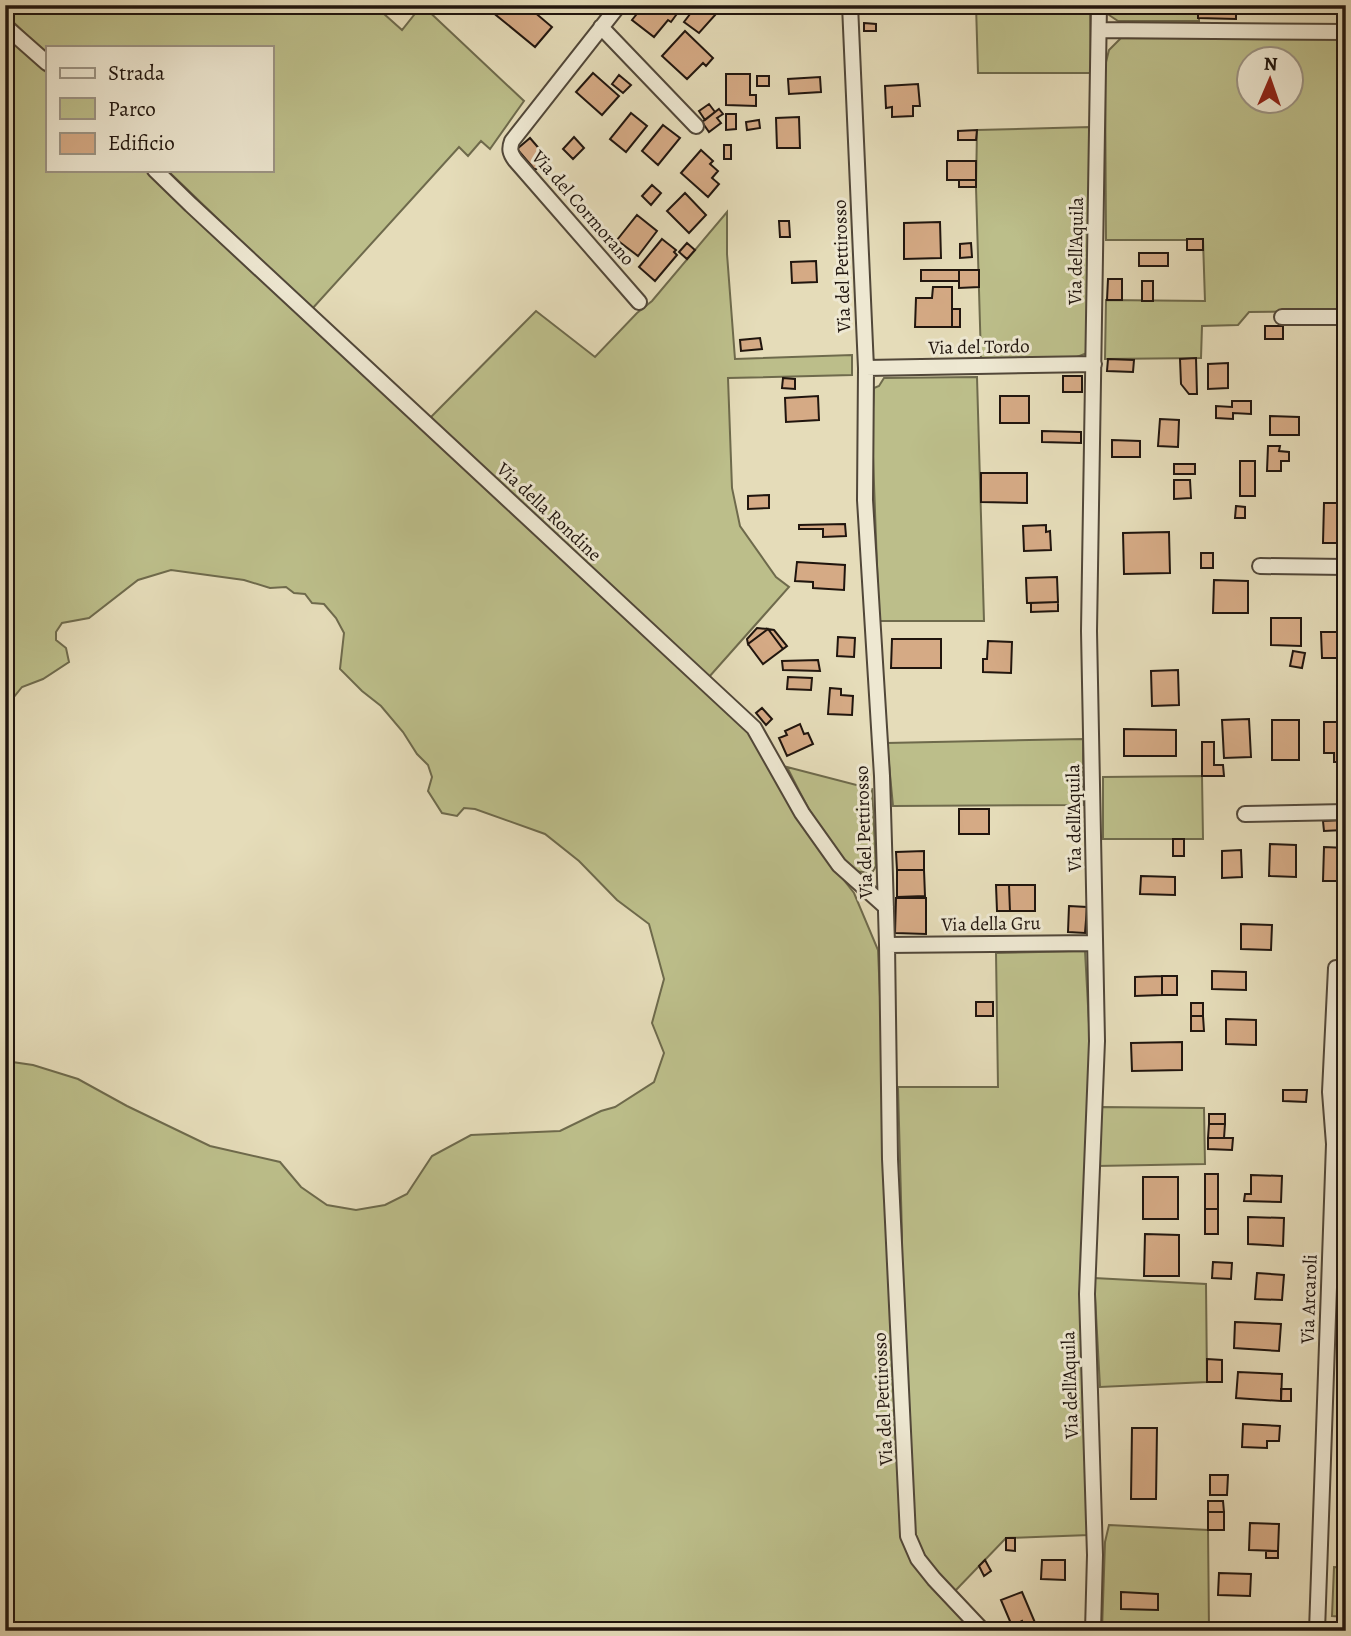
<svg xmlns="http://www.w3.org/2000/svg" width="1351" height="1636" font-family="Alegreya,serif">
<rect width="100%" height="100%" fill="#e5dcb9"/>
<filter id="stains"><feTurbulence type="fractalNoise" baseFrequency=".00286" numOctaves="4"/><feColorMatrix values="0 0 0 0 .2 0 0 0 0 .09 0 0 0 0 .02 0 0 0 .5 -.17"/></filter>
<radialGradient id="worn" r=".72"><stop offset=".6" stop-color="#630" stop-opacity="0"/><stop offset="1" stop-color="#630" stop-opacity=".3"/></radialGradient>
<path fill="#bcbe8a" stroke="#6e6a4c" stroke-width="2" fill-rule="evenodd" d="M 5,5 L 374,5 L 402,30 L 422,5 L 524,101 L 490,149 L 481,141 L 468,156 L 459,147 L 312,309 L 167,170 L 271,170 L 271,47 L 47,47 L 47,55 L 5,14 Z
M 976,5 L 1090,5 L 1091,73 L 978,73 Z
M 1107,5 L 1199,5 L 1199,21 L 1118,21 L 1109,15 Z
M 5,32 L 47,73 L 47,170 L 147,170 L 700,684 L 748,731 L 836,870 L 854,893 L 878,950 L 903,1531 L 976,1631 L 5,1631 L 5,1061 L 33,1065 L 78,1079 L 127,1106 L 210,1146 L 280,1162 L 301,1187 L 327,1205 L 356,1210 L 385,1205 L 407,1194 L 432,1156 L 471,1135 L 560,1131 L 601,1111 L 615,1107 L 654,1082 L 664,1053 L 652,1023 L 664,979 L 649,924 L 617,900 L 579,861 L 545,834 L 475,809 L 464,808 L 457,816 L 442,813 L 428,791 L 432,777 L 428,765 L 417,754 L 403,732 L 381,706 L 362,691 L 340,669 L 344,633 L 336,618 L 324,604 L 312,603 L 305,594 L 294,593 L 286,587 L 270,588 L 244,580 L 171,570 L 138,580 L 89,618 L 62,623 L 56,632 L 56,640 L 66,648 L 69,662 L 43,679 L 22,687 L 14,697 L 11,715 L 5,720 Z
M 1121,38 L 1346,39 L 1346,311 L 1249,312 L 1238,325 L 1202,326 L 1201,358 L 1105,359 L 1106,300 L 1205,301 L 1203,240 L 1106,240 L 1105,66 L 1109,50 ZM 1250,60 L 1292,60 L 1292,102 L 1250,102 Z
M 1090,127 L 1087,353 L 1077,357 L 981,359 L 976,187 L 977,130 Z
M 727,212 L 727,254 L 735,359 L 852,355 L 852,375 L 728,378 L 732,488 L 740,526 L 776,577 L 789,587 L 709,677 L 430,418 L 536,311 L 595,357 L 637,313 L 652,301 Z
M 977,377 L 984,621 L 879,621 L 872,429 L 874,388 L 879,386 L 884,378 Z
M 1083,739 L 1083,805 L 893,806 L 887,743 Z
M 787,767 L 872,789 L 876,866 L 873,871 C 864,873 854,872 847,866 C 843,863 840,857 837,853 C 817,826 802,797 787,767 Z
M 1202,776 L 1203,839 L 1103,839 L 1103,777 Z
M 1343,889 L 1346,889 L 1346,1107 L 1340,1103 L 1339,1017 Z
M 1085,951 L 1090,1042 L 1089,1535 L 1006,1538 L 955,1591 C 937,1572 923,1559 914,1533 L 901,1273 L 902,1235 L 898,1087 L 998,1087 L 996,953 Z
M 1101,1107 L 1204,1108 L 1205,1164 L 1097,1166 Z
M 1094,1278 L 1206,1284 L 1207,1382 L 1100,1387 Z
M 1109,1525 L 1208,1530 L 1209,1631 L 1102,1631 L 1105,1542 Z
M 1334,1567 L 1346,1568 L 1346,1617 L 1332,1616 Z"/>
<path fill="#d5aa85" stroke="#20150e" stroke-width="2" d="M 496,5 L 526,5 L 552,27 L 535,47 L 491,11 Z
M 648,5 L 671,5 L 679,11 L 671,22 L 668,20 L 654,37 L 632,20 L 640,10 L 643,12 Z
M 697,5 L 709,5 L 716,14 L 699,33 L 684,22 Z
M 1226,6 L 1236,7 L 1236,19 L 1198,18 L 1198,10 L 1226,10 Z
M 864,23 L 876,24 L 876,31 L 864,31 Z
M 685,31 L 713,58 L 706,66 L 703,63 L 687,79 L 662,56 Z
M 593,73 L 619,96 L 602,115 L 576,92 Z
M 726,74 L 750,74 L 750,95 L 756,95 L 756,106 L 726,105 Z
M 619,75 L 631,85 L 623,93 L 612,84 Z
M 757,76 L 769,76 L 769,86 L 757,86 Z
M 820,77 L 821,92 L 789,94 L 788,79 Z
M 918,84 L 920,106 L 913,106 L 913,116 L 892,117 L 892,107 L 886,108 L 885,86 Z
M 709,104 L 715,112 L 705,120 L 699,111 Z
M 719,109 L 723,114 L 717,118 L 721,123 L 709,132 L 702,122 Z
M 631,113 L 647,126 L 626,152 L 610,139 Z
M 726,114 L 736,114 L 736,129 L 726,130 Z
M 799,117 L 800,148 L 777,148 L 776,118 Z
M 759,120 L 760,128 L 747,130 L 746,122 Z
M 663,125 L 680,138 L 658,165 L 642,151 Z
M 977,130 L 976,140 L 958,140 L 958,131 Z
M 574,137 L 584,148 L 573,159 L 563,149 Z
M 530,138 L 548,159 L 535,170 L 517,149 Z
M 724,145 L 731,145 L 731,159 L 724,159 Z
M 701,150 L 713,161 L 710,164 L 718,171 L 712,178 L 719,184 L 708,197 L 681,173 Z
M 947,161 L 976,161 L 976,180 L 947,180 Z
M 959,180 L 976,180 L 976,187 L 959,187 Z
M 652,185 L 661,193 L 651,205 L 642,196 Z
M 685,193 L 706,215 L 689,233 L 667,211 Z
M 637,215 L 657,231 L 638,256 L 617,240 Z
M 779,221 L 789,221 L 790,237 L 780,237 Z
M 940,222 L 941,258 L 904,259 L 904,223 Z
M 662,239 L 676,250 L 674,252 L 677,255 L 655,281 L 639,267 Z
M 1187,239 L 1203,239 L 1203,250 L 1187,250 Z
M 687,243 L 695,250 L 687,259 L 679,252 Z
M 971,243 L 972,257 L 960,258 L 960,244 Z
M 1139,253 L 1168,253 L 1168,266 L 1139,266 Z
M 816,261 L 817,282 L 792,283 L 791,262 Z
M 921,270 L 959,270 L 959,281 L 921,281 Z
M 959,270 L 979,270 L 979,287 L 959,288 Z
M 1108,279 L 1122,279 L 1122,300 L 1107,300 Z
M 1142,281 L 1153,281 L 1153,301 L 1142,301 Z
M 933,287 L 952,287 L 952,327 L 915,327 L 916,298 L 932,298 Z
M 952,309 L 960,309 L 960,327 L 952,327 Z
M 1265,326 L 1283,326 L 1283,339 L 1265,339 Z
M 760,338 L 762,349 L 741,351 L 740,340 Z
M 1196,358 L 1197,394 L 1189,394 L 1181,384 L 1180,359 Z
M 1108,359 L 1134,360 L 1133,372 L 1107,371 Z
M 1228,363 L 1228,388 L 1208,389 L 1208,364 Z
M 1063,376 L 1082,376 L 1082,392 L 1063,392 Z
M 783,378 L 795,379 L 795,389 L 782,388 Z
M 818,396 L 819,420 L 786,422 L 785,398 Z
M 1000,396 L 1029,396 L 1029,423 L 1000,423 Z
M 1232,401 L 1251,401 L 1251,414 L 1233,413 L 1233,419 L 1216,418 L 1216,406 L 1232,407 Z
M 1270,416 L 1299,417 L 1299,435 L 1270,435 Z
M 1160,419 L 1179,420 L 1178,447 L 1158,446 Z
M 1042,431 L 1081,432 L 1081,443 L 1042,442 Z
M 1112,440 L 1140,441 L 1140,457 L 1112,457 Z
M 1268,446 L 1280,446 L 1279,451 L 1289,452 L 1289,461 L 1281,461 L 1281,471 L 1267,471 Z
M 1240,461 L 1255,461 L 1255,496 L 1240,496 Z
M 1174,464 L 1195,464 L 1195,474 L 1174,474 Z
M 981,473 L 1027,473 L 1027,503 L 981,502 Z
M 1174,480 L 1190,480 L 1191,498 L 1174,499 Z
M 769,495 L 769,508 L 748,509 L 748,496 Z
M 1324,503 L 1346,503 L 1346,543 L 1323,543 Z
M 1236,506 L 1245,507 L 1245,518 L 1235,518 Z
M 845,524 L 846,536 L 823,537 L 823,529 L 799,529 L 799,525 Z
M 1046,525 L 1046,532 L 1050,531 L 1051,550 L 1024,551 L 1023,526 Z
M 1169,532 L 1170,573 L 1124,574 L 1123,533 Z
M 1201,553 L 1213,553 L 1213,568 L 1201,568 Z
M 797,562 L 845,565 L 844,590 L 813,588 L 813,582 L 795,581 Z
M 1057,577 L 1058,602 L 1027,603 L 1026,578 Z
M 1214,580 L 1248,581 L 1248,613 L 1213,613 Z
M 1058,602 L 1058,611 L 1031,612 L 1031,603 Z
M 1271,618 L 1301,618 L 1301,646 L 1271,645 Z
M 757,628 L 768,629 L 748,644 L 747,639 Z
M 768,629 L 783,649 L 763,664 L 748,644 Z
M 768,629 L 774,630 L 787,646 L 783,649 Z
M 1321,632 L 1346,632 L 1346,658 L 1322,658 Z
M 838,637 L 855,638 L 854,657 L 837,656 Z
M 892,639 L 941,639 L 941,668 L 891,668 Z
M 988,641 L 1012,642 L 1011,673 L 983,672 L 983,659 L 987,659 Z
M 1293,651 L 1305,653 L 1302,668 L 1290,666 Z
M 818,660 L 820,671 L 783,670 L 782,661 Z
M 1178,670 L 1179,705 L 1152,706 L 1151,671 Z
M 788,677 L 812,678 L 811,690 L 787,689 Z
M 830,688 L 841,689 L 841,695 L 853,696 L 852,715 L 828,714 Z
M 762,708 L 772,719 L 766,725 L 756,713 Z
M 1249,719 L 1251,757 L 1224,758 L 1222,720 Z
M 1272,720 L 1299,720 L 1299,760 L 1272,760 Z
M 1324,722 L 1346,722 L 1346,762 L 1334,762 L 1334,753 L 1324,753 Z
M 800,724 L 804,734 L 808,733 L 813,744 L 787,756 L 779,738 L 787,735 L 785,731 Z
M 1124,729 L 1176,730 L 1176,756 L 1124,756 Z
M 1202,742 L 1214,742 L 1214,765 L 1223,765 L 1224,776 L 1202,776 Z
M 959,809 L 989,809 L 989,834 L 959,834 Z
M 1342,820 L 1343,830 L 1324,831 L 1323,821 Z
M 1173,839 L 1184,839 L 1184,856 L 1173,856 Z
M 1270,844 L 1296,845 L 1296,877 L 1269,876 Z
M 1324,847 L 1346,848 L 1346,881 L 1323,881 Z
M 1241,850 L 1242,877 L 1222,878 L 1222,851 Z
M 924,851 L 924,870 L 897,870 L 896,852 Z
M 897,870 L 924,870 L 925,896 L 897,897 Z
M 1141,876 L 1175,877 L 1175,895 L 1140,894 Z
M 996,885 L 1009,885 L 1010,911 L 997,911 Z
M 1009,885 L 1035,885 L 1035,911 L 1010,911 Z
M 896,898 L 926,898 L 926,934 L 895,933 Z
M 1069,906 L 1087,907 L 1085,933 L 1068,932 Z
M 1241,924 L 1272,925 L 1271,950 L 1241,949 Z
M 1212,971 L 1246,972 L 1246,990 L 1212,989 Z
M 1162,976 L 1177,976 L 1177,995 L 1162,995 Z
M 1162,976 L 1162,995 L 1135,996 L 1135,977 Z
M 976,1002 L 993,1002 L 993,1016 L 976,1016 Z
M 1191,1003 L 1203,1003 L 1203,1016 L 1191,1016 Z
M 1191,1016 L 1203,1016 L 1204,1031 L 1191,1031 Z
M 1226,1019 L 1256,1020 L 1256,1045 L 1226,1044 Z
M 1182,1042 L 1182,1070 L 1132,1071 L 1131,1043 Z
M 1283,1090 L 1307,1090 L 1306,1102 L 1283,1101 Z
M 1209,1114 L 1225,1114 L 1225,1124 L 1209,1124 Z
M 1209,1124 L 1225,1124 L 1224,1138 L 1208,1138 Z
M 1208,1138 L 1233,1138 L 1232,1150 L 1208,1149 Z
M 1205,1174 L 1218,1174 L 1218,1209 L 1205,1209 Z
M 1251,1175 L 1282,1176 L 1281,1202 L 1244,1201 L 1245,1194 L 1251,1194 Z
M 1143,1177 L 1178,1177 L 1178,1219 L 1143,1219 Z
M 1205,1209 L 1218,1209 L 1218,1234 L 1205,1234 Z
M 1248,1217 L 1284,1218 L 1283,1246 L 1248,1244 Z
M 1145,1234 L 1179,1235 L 1179,1276 L 1144,1276 Z
M 1213,1262 L 1232,1263 L 1231,1279 L 1212,1278 Z
M 1257,1273 L 1284,1275 L 1282,1300 L 1255,1299 Z
M 1235,1322 L 1281,1324 L 1279,1351 L 1234,1348 Z
M 1207,1359 L 1222,1360 L 1222,1382 L 1207,1382 Z
M 1238,1372 L 1282,1374 L 1281,1401 L 1236,1398 Z
M 1281,1389 L 1291,1389 L 1291,1401 L 1281,1401 Z
M 1243,1424 L 1280,1426 L 1279,1441 L 1267,1441 L 1267,1448 L 1242,1447 Z
M 1132,1428 L 1157,1428 L 1156,1499 L 1131,1499 Z
M 1210,1475 L 1228,1475 L 1227,1495 L 1210,1495 Z
M 1208,1501 L 1223,1501 L 1224,1512 L 1208,1512 Z
M 1208,1512 L 1224,1512 L 1224,1530 L 1208,1530 Z
M 1250,1523 L 1279,1524 L 1278,1551 L 1249,1550 Z
M 1006,1538 L 1015,1538 L 1015,1551 L 1006,1550 Z
M 1266,1551 L 1278,1551 L 1278,1558 L 1266,1558 Z
M 985,1560 L 991,1571 L 984,1576 L 979,1566 Z
M 1042,1560 L 1065,1560 L 1065,1580 L 1041,1579 Z
M 1219,1573 L 1251,1574 L 1250,1596 L 1218,1595 Z
M 1022,1592 L 1036,1625 L 1025,1629 L 1022,1621 L 1012,1626 L 1001,1600 Z
M 1121,1592 L 1158,1594 L 1158,1610 L 1121,1609 Z"/>
<g fill="none" stroke-linecap="round" stroke-linejoin="round">
<defs>
<path id="minor" d="M 619,5 L 512,141 C 509,149 510,153 515,160 L 639,302
M 850,5 L 866,368 L 865,500 L 882,776 L 887,945 L 890,1159 L 908,1536 L 918,1559 L 934,1579 L 983,1631
M 5,26 L 47,63
M 601,27 L 696,126
M 1099,30 L 1346,32
M 155,170 L 191,205 L 754,728 L 802,813 L 839,865 L 886,907
M 1282,317 L 1346,317
M 866,368 L 1094,364
M 1260,566 L 1346,567
M 1245,814 L 1346,812
M 887,945 L 1095,943
M 1093,1631 L 1095,1555 L 1087,1294 L 1097,1041 L 1089,631 L 1099,5
M 1317,1631 L 1334,1144 L 1330,1092 L 1336,968"/>
</defs>
<use href="#minor" stroke="#514739" stroke-width="18"/>
<use href="#minor" stroke="#eee8d2" stroke-width="14"/>
</g>
<g text-anchor="middle" dominant-baseline="central" stroke-width="6" stroke-linejoin="round" paint-order="stroke">
<g font-size="19" fill="#20150e" stroke="#eee8d2">
<text transform="translate(583 208) rotate(49)">Via del Cormorano</text>
<text transform="translate(1076 251) rotate(-89)">Via dell'Aquila</text>
<text transform="translate(842 266) rotate(-92)">Via del Pettirosso</text>
<text transform="translate(979 347) rotate(-1)">Via del Tordo</text>
<text transform="translate(549 512) rotate(43)">Via della Rondine</text>
<text transform="translate(1074 818) rotate(-91)">Via dell'Aquila</text>
<text transform="translate(864 832) rotate(-92)">Via del Pettirosso</text>
<text transform="translate(991 924) rotate(-1)">Via della Gru</text>
<text transform="translate(1309 1299) rotate(-88)">Via Arcaroli</text>
<text transform="translate(1070 1385) rotate(-92)">Via dell'Aquila</text>
<text transform="translate(883 1399) rotate(-93)">Via del Pettirosso</text>
</g>
</g>
<rect width="1351" height="1636" fill="none" stroke="#e5dcb9" stroke-width="28"/>
<rect x="7" y="7" width="1337" height="1622" fill="none" stroke="#20150e" stroke-width="3.5"/>
<rect x="14" y="14" width="1323" height="1608" fill="none" stroke="#20150e" stroke-width="2"/>
<rect x="46" y="46" width="228" height="126" fill="#eee8d2" stroke="#9c9484" stroke-width="2"/>
<rect x="60" y="68" width="35" height="10" fill="#eee8d2" stroke="#9c9484" stroke-width="2"/>
<text x="108" y="80" font-size="21" fill="#20150e">Strada</text>
<rect x="60" y="98" width="35" height="21" fill="#bcbe8a" stroke="#9c9484" stroke-width="2"/>
<text x="108" y="116" font-size="21" fill="#20150e">Parco</text>
<rect x="60" y="133" width="35" height="21" fill="#d5aa85" stroke="#9c9484" stroke-width="2"/>
<text x="108" y="150" font-size="21" fill="#20150e">Edificio</text>
<g transform="translate(1270 80) rotate(2)"><circle r="33" fill="#eee8d2" stroke="#9c9484" stroke-width="2"/>
<path d="M0-5L12 26L0 18L-12 26Z" fill="#8f2418"/>
<text y="-10" font-size="19" font-weight="bold" text-anchor="middle" fill="#20150e">N</text>
</g>
<rect width="100%" height="100%" filter="url(#stains)"/>
<rect width="100%" height="100%" fill="url(#worn)"/>
</svg>
